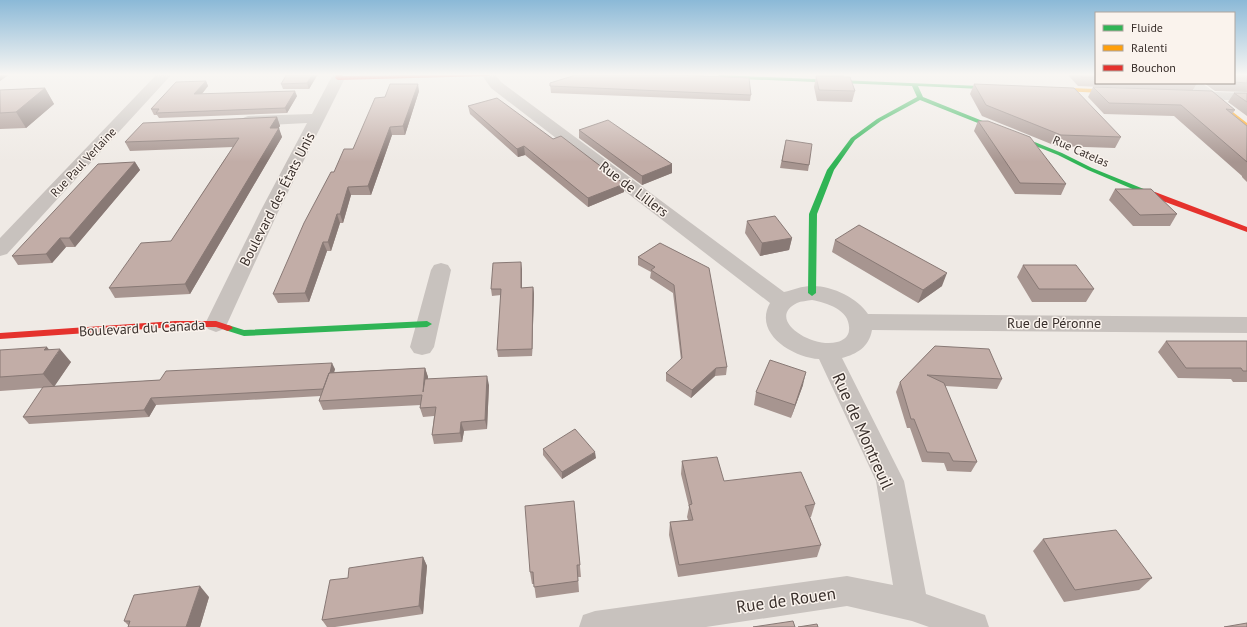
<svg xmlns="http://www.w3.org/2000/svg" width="1247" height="627" font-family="'PT Sans',sans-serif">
<rect width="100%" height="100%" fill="#efeae5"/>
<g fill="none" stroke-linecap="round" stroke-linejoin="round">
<path fill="#c8c2be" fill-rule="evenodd" d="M 157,74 L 172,74 L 7,254 L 0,256 L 0,238 Z
M 339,74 L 343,75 L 345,78 L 278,212 L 227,324 L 224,329 L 216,332 L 208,329 L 205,324 L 260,212 L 307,123 L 248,126 L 243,124 L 240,121 L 243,118 L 248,116 L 312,114 L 331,78 L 333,75 Z
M 481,74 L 495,74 L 501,82 L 784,292 C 793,290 802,286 811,286 C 831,285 858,298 868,314 L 1247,317 L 1247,333 L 872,330 C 869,347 857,354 842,358 L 904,481 L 926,594 L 985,615 L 989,627 L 929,627 L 912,621 L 847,606 L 706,627 L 579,627 L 583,615 L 595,611 L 847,576 L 893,585 L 876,481 L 819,359 C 792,357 753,333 770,303 L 491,88 ZM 812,300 C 827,303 851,310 849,330 C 849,336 843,341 837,342 C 812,349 765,319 797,303 C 801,301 807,301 812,300 Z
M 1186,83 L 1202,83 L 1214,92 L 1247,93 L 1247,101 L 1205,99 Z
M 441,263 L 448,265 L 451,270 L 434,347 L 430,353 L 422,355 L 414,353 L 410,347 L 431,270 L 434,265 Z"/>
<path fill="#30b455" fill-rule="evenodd" d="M 719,75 L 1004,87 L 1005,88 L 1002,90 L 918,86 L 923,97 L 1062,153 L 1092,168 L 1156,194 L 1152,196 L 1149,196 L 1088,170 L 1058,155 L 920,100 L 881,121 L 855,140 L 834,170 L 817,214 L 816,293 L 812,296 L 808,293 L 809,214 L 827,170 L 851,138 L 877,119 L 917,97 L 912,86 L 717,78 L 716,77 Z
M 427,321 L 432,324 L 427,327 L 244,336 L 225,330 L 223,328 L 228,325 L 244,330 Z"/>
<path fill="#ff9f0a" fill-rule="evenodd" d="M 1047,87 L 1120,90 L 1123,92 L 1120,94 L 1045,90 L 1045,88 Z
M 1207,95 L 1211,95 L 1247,123 L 1247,128 L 1207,97 Z"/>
<path fill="#e5322d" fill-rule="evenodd" d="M 337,74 L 343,74 L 342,76 L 491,74 L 488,76 L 338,80 L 335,78 Z
M 1149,192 L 1155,192 L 1247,227 L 1247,232 L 1149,196 Z
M 175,321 L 216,321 L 231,326 L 233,328 L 228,331 L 216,327 L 175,327 L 0,339 L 0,333 Z"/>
</g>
<path fill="#a79590" d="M 318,74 L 309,89 L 283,89 L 281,84 Z
M 808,74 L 844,74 L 844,76 L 809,75 Z
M 1069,74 L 1096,74 L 1096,83 L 1197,83 L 1193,90 L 1235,110 L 1232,114 L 1247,126 L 1247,182 L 1242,177 L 1242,176 L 1174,116 L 1104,114 L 1088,97 L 1093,87 L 1152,89 L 1078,86 L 1069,76 Z
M 1234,74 L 1247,74 L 1247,92 L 1215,91 L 1204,83 L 1234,83 Z
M 816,76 L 855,91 L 852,102 L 817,101 L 814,87 Z
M 206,81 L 208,86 L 202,94 L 297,96 L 287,113 L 159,118 L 157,115 L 154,115 L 151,109 Z
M 550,83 L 751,95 L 750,101 L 551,93 Z
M 974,84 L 1121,137 L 1115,148 L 1056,146 L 982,116 L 970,94 Z
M 45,88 L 54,104 L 26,128 L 0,129 L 0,90 Z
M 419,91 L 405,135 L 392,135 L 371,195 L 351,195 L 343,223 L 340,223 L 331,251 L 327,251 L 309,302 L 278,303 L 273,294 L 334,172 L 353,149 L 385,97 Z
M 1234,93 L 1247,93 L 1247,116 L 1228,102 Z
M 468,106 L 624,192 L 588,207 L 525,155 L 518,157 L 470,114 Z
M 277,117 L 280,126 L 278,128 L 282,137 L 190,294 L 115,298 L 109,288 L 171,241 L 233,147 L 130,151 L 125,142 Z
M 978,121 L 1066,184 L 1061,195 L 1015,194 L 974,131 Z
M 579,130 L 672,164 L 672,173 L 642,185 L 579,138 Z
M 786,140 L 809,165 L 808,171 L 780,168 Z
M 135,162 L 140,170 L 75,247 L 66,247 L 52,263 L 18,265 L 12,256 Z
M 1115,189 L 1177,214 L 1170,226 L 1133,226 L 1109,200 Z
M 747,221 L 792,238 L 789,250 L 760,256 L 745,233 Z
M 835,240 L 942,286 L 918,303 L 832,252 Z
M 660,243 L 727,367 L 726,375 L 715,376 L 691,398 L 666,381 L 666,373 L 681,360 L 673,293 L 650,278 L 651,272 L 638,265 L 638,257 Z
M 1023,265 L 1094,289 L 1086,302 L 1032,302 L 1017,277 Z
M 522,269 L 522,288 L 533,287 L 534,294 L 532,356 L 498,357 L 497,350 L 501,295 L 492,296 L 491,289 Z
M 1166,341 L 1247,341 L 1247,382 L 1233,382 L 1231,379 L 1178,378 L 1158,352 Z
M 935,346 L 1002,379 L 997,389 L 945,386 L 977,462 L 971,472 L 947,471 L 944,463 L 922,462 L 910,428 L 907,428 L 896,392 L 900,382 Z
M 0,350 L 49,350 L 71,362 L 54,386 L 160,380 L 335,369 L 334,372 L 425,368 L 428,377 L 428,379 L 489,385 L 487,429 L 464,431 L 462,442 L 434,444 L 432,435 L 434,416 L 423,417 L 420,408 L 421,405 L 323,410 L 319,401 L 321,396 L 156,405 L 149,417 L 29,424 L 23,417 L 43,388 L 0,391 Z
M 803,385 L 791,418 L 754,405 L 756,392 Z
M 543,449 L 596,458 L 562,479 L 543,455 Z
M 682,461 L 724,481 L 815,504 L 811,517 L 810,517 L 821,545 L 817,557 L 678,577 L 669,535 L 670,522 L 688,520 L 687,517 L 689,507 L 681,474 Z
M 574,501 L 581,577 L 578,577 L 579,592 L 536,598 L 534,584 L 532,584 L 530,572 Z
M 1043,539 L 1152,578 L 1139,590 L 1064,602 L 1033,551 Z
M 423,557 L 427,566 L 423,614 L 335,627 L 327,627 L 322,620 L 348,578 Z
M 209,597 L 200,627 L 128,627 L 128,625 L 124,621 Z"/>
<path fill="#887975" d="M 0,74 L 10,74 L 0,81 Z
M 313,74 L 318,74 L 309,89 L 307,83 Z
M 206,81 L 208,86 L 197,100 L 194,94 Z
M 418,84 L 419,91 L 405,135 L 403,126 Z
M 45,88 L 54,104 L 26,128 L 16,112 Z
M 295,91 L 297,96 L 287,113 L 285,108 Z
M 277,117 L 280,126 L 273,137 L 270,128 Z
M 390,127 L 392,135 L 371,195 L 368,186 Z
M 279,128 L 282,137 L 190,294 L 185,284 Z
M 524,146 L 525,155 L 518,157 L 517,149 Z
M 135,162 L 140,170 L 75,247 L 69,238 Z
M 672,164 L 672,173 L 642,185 L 642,176 Z
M 624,184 L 624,192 L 588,207 L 588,198 Z
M 348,187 L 351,195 L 343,223 L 340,214 Z
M 337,214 L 340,223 L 331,251 L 328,242 Z
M 60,238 L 66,247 L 52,263 L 46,254 Z
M 792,238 L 789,250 L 760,256 L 762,243 Z
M 323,242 L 327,251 L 309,302 L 305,293 Z
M 521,262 L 522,269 L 522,294 L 521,288 Z
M 947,273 L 942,286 L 918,303 L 923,290 Z
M 533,287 L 534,294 L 532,356 L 532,349 Z
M 47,347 L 55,357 L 60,349 L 71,362 L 54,387 L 43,374 L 44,350 Z
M 332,363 L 335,369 L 328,396 L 325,389 Z
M 425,368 L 428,377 L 426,401 L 423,392 Z
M 716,368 L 715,376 L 691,398 L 692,390 Z
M 806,372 L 803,385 L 791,418 L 795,405 Z
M 487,376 L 489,385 L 487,429 L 485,420 Z
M 151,398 L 156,405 L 149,417 L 144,410 Z
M 461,422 L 464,431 L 462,442 L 460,433 Z
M 595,452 L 596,458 L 562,479 L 562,472 Z
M 423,557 L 427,566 L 423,614 L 419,606 Z
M 200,586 L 209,597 L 200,627 L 186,627 Z"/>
<path fill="#c2ada7" stroke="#887975" d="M 287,74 L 313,74 L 307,83 L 281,84 Z
M 579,74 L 651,74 L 749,78 L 751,95 L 550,86 L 550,83 Z
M 1079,74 L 1096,74 L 1096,77 L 1082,77 Z
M 1234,74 L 1247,74 L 1247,83 L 1234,82 Z
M 816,76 L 850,77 L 855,91 L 819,90 Z
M 206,81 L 194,94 L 295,91 L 285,108 L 156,113 L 159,109 L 151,109 L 176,82 Z
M 390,84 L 418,84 L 403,126 L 390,127 L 368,186 L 348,187 L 340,214 L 337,214 L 328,242 L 323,242 L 305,293 L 273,294 L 304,223 L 331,172 L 334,172 L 344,149 L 353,149 L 375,98 L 385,97 Z
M 974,84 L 1074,88 L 1121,137 L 1061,135 L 986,105 Z
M 1093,87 L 1212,91 L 1235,110 L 1226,109 L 1247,126 L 1247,162 L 1181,105 L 1109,103 Z
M 45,88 L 16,112 L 0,113 L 0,90 Z
M 1234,93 L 1247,93 L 1247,102 Z
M 497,98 L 553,139 L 561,136 L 624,184 L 588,198 L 524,146 L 517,149 L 468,106 Z
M 277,117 L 270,128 L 279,128 L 185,284 L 109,288 L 141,243 L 171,241 L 239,138 L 125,142 L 143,123 Z
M 608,120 L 672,164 L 642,176 L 579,130 Z
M 978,121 L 988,121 L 1030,137 L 1066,184 L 1020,183 Z
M 786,140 L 812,144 L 809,165 L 782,161 Z
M 135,162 L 69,238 L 60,238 L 46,254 L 12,256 L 98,164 Z
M 1115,189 L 1151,189 L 1177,214 L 1140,215 Z
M 775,216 L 792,238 L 762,243 L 747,221 Z
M 859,225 L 947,273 L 923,290 L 835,240 Z
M 660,243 L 709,268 L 727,367 L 716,368 L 692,390 L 666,373 L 682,358 L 674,285 L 651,270 L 655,267 L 638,257 Z
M 521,262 L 521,288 L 533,287 L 532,349 L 497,350 L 501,289 L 491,289 L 493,263 Z
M 1023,265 L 1076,265 L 1094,289 L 1039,289 Z
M 1166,341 L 1247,341 L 1247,371 L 1243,371 L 1241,368 L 1186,368 Z
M 935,346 L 989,349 L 1002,379 L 927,375 L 944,383 L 977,462 L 953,461 L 949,453 L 927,452 L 914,419 L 911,419 L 900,382 Z
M 47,347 L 44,350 L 60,349 L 43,374 L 0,377 L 0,350 Z
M 770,360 L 806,372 L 795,405 L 756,392 Z
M 332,363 L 330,373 L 329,373 L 323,389 L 151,398 L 144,410 L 23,417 L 43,387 L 160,380 L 166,371 Z
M 425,368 L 423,392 L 425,379 L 487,376 L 485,420 L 461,422 L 460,433 L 432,435 L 436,407 L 420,408 L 422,395 L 319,401 L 329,373 Z
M 575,429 L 595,452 L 562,472 L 543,449 Z
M 717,457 L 724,481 L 801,472 L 815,504 L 805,506 L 821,545 L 679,565 L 670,522 L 693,520 L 689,505 L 692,504 L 682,461 Z
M 574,501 L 580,565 L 577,565 L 578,581 L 534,587 L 533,572 L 530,572 L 525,506 Z
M 1116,530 L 1152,578 L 1075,590 L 1043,539 Z
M 423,557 L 419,606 L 322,620 L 330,580 L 348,578 L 349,568 Z
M 200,586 L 186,627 L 128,627 L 130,621 L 124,621 L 134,595 Z
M 793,621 L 795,627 L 753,627 Z
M 1247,623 L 1247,627 L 1224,627 Z
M 817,624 L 818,627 L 798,627 Z"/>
<linearGradient id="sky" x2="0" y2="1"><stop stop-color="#8bb9d7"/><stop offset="0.46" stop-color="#f8f6f3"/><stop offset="1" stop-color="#f8f6f3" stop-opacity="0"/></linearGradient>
<rect width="1247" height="162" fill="url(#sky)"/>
<g text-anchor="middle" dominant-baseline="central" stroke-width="3" stroke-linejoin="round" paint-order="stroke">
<g font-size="12" fill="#392f2b" stroke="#faf3ed">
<text transform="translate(1081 151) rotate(24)">Rue Catelas</text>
<text transform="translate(83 162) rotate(-47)">Rue Paul Verlaine</text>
</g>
<g font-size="14" fill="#392f2b" stroke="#faf3ed">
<text transform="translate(634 189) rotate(37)">Rue de Lillers</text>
<text transform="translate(277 199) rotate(-63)">Boulevard des États Unis</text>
<text x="1054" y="323">Rue de Péronne</text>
<text transform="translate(142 328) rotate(-3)">Boulevard du Canada</text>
</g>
<g font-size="17" fill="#392f2b" stroke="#faf3ed">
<text transform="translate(863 431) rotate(66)">Rue de Montreuil</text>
<text transform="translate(786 600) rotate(-8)">Rue de Rouen</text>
</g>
</g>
<rect x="1095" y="12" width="140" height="72" fill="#faf3ed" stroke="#ada59f"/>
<rect x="1103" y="25" width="20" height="6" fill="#30b455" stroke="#ada59f"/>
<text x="1131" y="32" font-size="12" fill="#392f2b">Fluide</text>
<rect x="1103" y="45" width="20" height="6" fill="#ff9f0a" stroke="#ada59f"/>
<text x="1131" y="52" font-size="12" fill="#392f2b">Ralenti</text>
<rect x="1103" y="65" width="20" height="6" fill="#e5322d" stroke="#ada59f"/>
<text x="1131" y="72" font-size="12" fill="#392f2b">Bouchon</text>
</svg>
